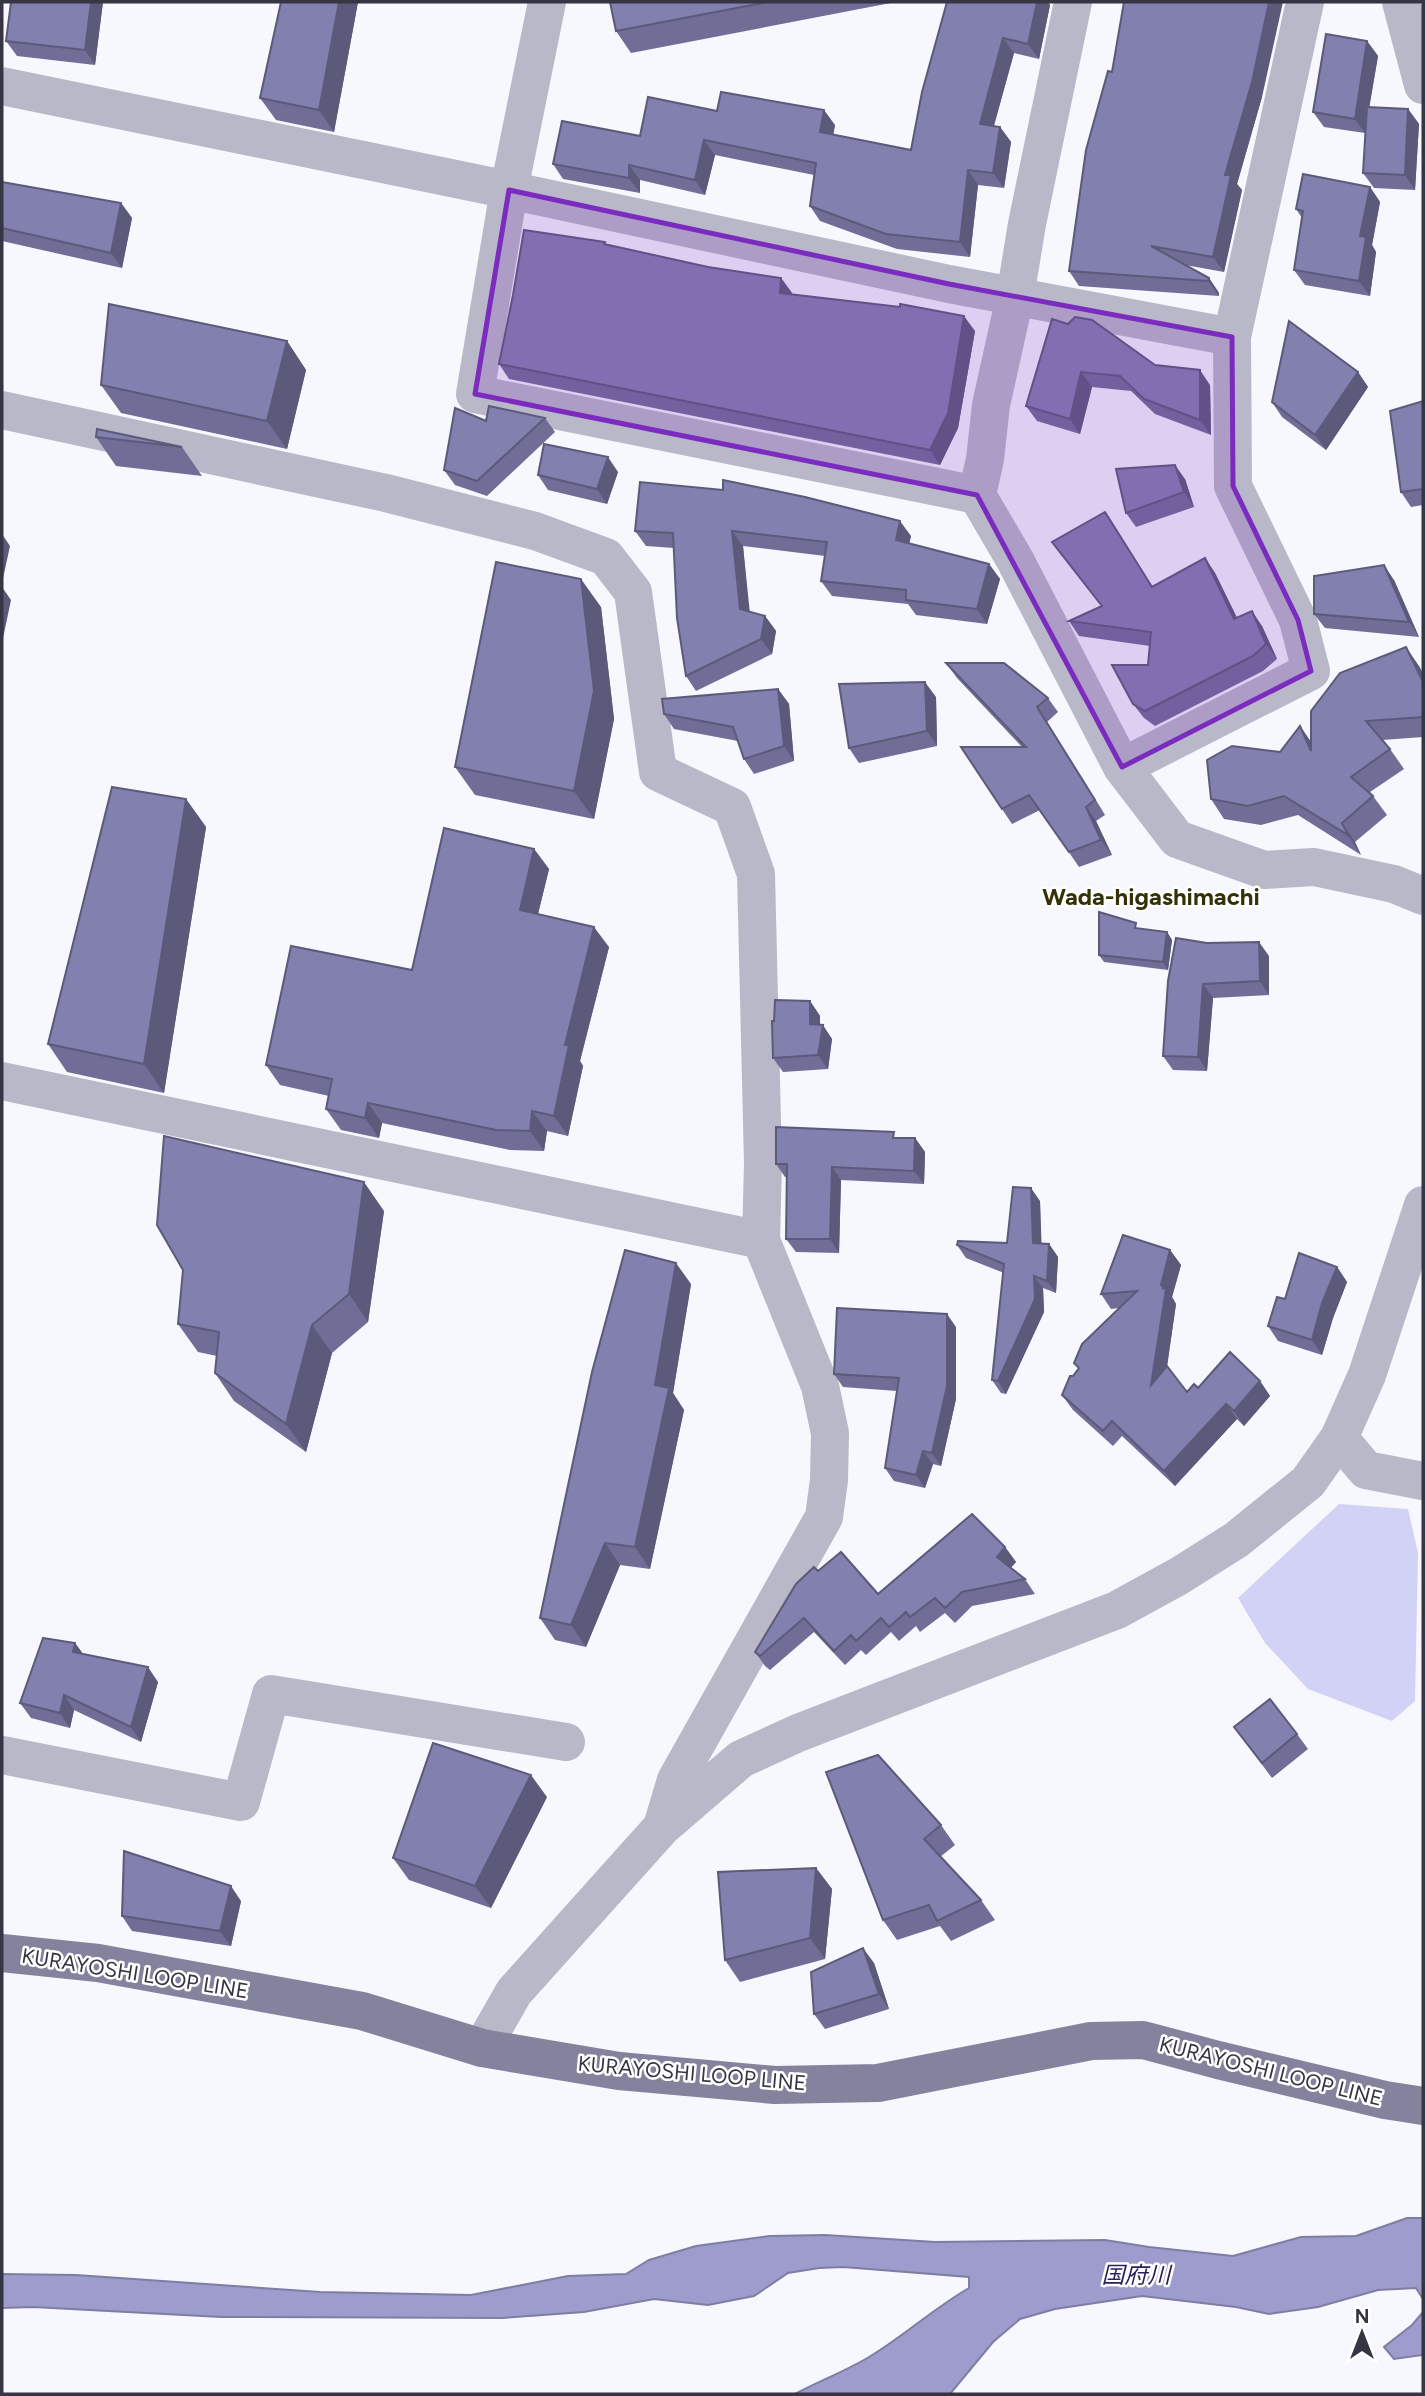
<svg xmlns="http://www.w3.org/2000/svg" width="1425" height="2396" font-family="Figtree,'Noto Sans JP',sans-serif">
<rect width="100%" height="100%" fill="#f7f7fe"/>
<path fill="#d2d2f6" d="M 1339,1504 L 1408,1509 L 1418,1553 L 1415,1701 L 1392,1721 L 1308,1689 L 1265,1643 L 1238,1598 Z"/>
<path fill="#9d9ccd" stroke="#7e7da4" stroke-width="2" d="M 1407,2218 L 1423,2218 L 1423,2299 L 1416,2288 L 1378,2290 L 1318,2307 L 1269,2314 L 1236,2307 L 1142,2296 L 1055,2309 L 1020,2319 L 993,2342 L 950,2394 L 795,2394 C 819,2381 846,2371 869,2357 C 904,2336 934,2308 969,2288 L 969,2277 L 843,2267 L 819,2268 L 788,2273 L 754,2296 L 708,2305 L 654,2299 L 584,2312 L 502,2318 L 221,2317 L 33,2307 L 2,2308 L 2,2274 L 76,2275 L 320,2292 L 471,2295 L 568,2276 L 626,2274 L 649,2260 L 696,2246 L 770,2236 L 825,2235 L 935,2242 L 1105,2240 L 1149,2247 L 1233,2256 L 1301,2237 L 1356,2236 Z
M 1423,2312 L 1423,2355 L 1394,2359 L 1384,2347 L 1412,2325 Z"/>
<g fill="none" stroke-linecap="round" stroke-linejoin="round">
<path stroke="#b8b8c8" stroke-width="38" d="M 547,2 L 509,190 L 475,394 L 977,495
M 1073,2 L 1027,224 L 1015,297 L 991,405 L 985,459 L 977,495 L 1015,560 L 1122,767 L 1177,839 L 1264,870 L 1314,867 L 1394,884 L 1423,896
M 1401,2 L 1423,85
M 2,86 L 509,190 L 949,284 L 1232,337
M 2,410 L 386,493 L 535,531 L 606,557 L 633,592 L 658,772 L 732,807 L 756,874 L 763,1163 L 761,1240 L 820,1386 L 830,1433 L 829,1480 L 824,1517 L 676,1780 L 662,1827
M 1122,767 L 1311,671 L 1298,620 L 1233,486 L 1232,337 L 1305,2
M 2,1081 L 761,1240
M 1339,1438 L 1366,1470 L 1423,1481
M 2,1755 L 241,1802 L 271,1694 L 566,1742
M 482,2048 L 514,1992 L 662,1827 L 741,1759 L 798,1733 L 1117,1610 L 1179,1576 L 1236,1540 L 1308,1482 L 1339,1438 L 1367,1375 L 1423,1205"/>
<path stroke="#83839e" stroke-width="38" d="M 2,1953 L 98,1963 L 362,2011 L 482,2048 L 619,2071 L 775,2085 L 878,2083 L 1091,2041 L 1143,2040 L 1218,2060 L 1385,2100 L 1423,2106"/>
</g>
<path fill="#706e96" d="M 11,2 L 103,2 L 95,65 L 17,56 L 6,41 Z
M 281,2 L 358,2 L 334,132 L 276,120 L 260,98 Z
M 610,2 L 896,2 L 631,53 L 616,31 Z
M 945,2 L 1048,2 L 1050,5 L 1039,59 L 1014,53 L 994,126 L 1000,127 L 1011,142 L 1004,188 L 978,185 L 970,257 L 897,249 L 820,221 L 810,206 L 814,175 L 715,155 L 705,195 L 640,180 L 640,193 L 563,179 L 553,164 L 717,111 L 835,125 L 833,135 L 911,150 L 946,4 Z
M 1367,41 L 1378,56 L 1369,107 L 1408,109 L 1419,124 L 1415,190 L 1374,188 L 1363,173 L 1365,133 L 1324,127 L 1313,112 Z
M 1262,97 L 1237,184 L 1242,190 L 1224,272 L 1185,265 L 1209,278 L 1219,293 L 1219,296 L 1079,286 L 1069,271 Z
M 2,182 L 121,203 L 132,218 L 122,268 L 2,241 Z
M 1370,187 L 1380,202 L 1372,245 L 1376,252 L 1370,296 L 1305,285 L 1294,270 L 1302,218 L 1296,209 Z
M 607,245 L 708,267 L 781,278 L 792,293 L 792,294 L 975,331 L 958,428 L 940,465 L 509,379 L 499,364 Z
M 1052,319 L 1155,365 L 1210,385 L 1211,435 L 1155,414 L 1131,391 L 1092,387 L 1080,434 L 1037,421 L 1026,406 Z
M 287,341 L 306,370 L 287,449 L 121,413 L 101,385 Z
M 1358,372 L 1368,387 L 1326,450 L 1282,417 L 1272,402 Z
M 1423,401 L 1423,505 L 1411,507 L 1401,492 Z
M 545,418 L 555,432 L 487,496 L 455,485 L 444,470 L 486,421 Z
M 96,437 L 182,447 L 202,476 L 116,466 Z
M 618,472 L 607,504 L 548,490 L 538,475 Z
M 1185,479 L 1194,507 L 1136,527 L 1126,513 Z
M 640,482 L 911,536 L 909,543 L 989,564 L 1000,579 L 987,624 L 916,615 L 908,604 L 832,596 L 821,581 L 825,556 L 743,546 L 749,612 L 765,616 L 776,631 L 772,654 L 696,691 L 686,676 L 674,548 L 646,546 L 635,531 Z
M 1105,512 L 1152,587 L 1205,558 L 1215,573 L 1237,618 L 1262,626 L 1277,659 L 1263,671 L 1155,726 L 1144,718 L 1133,704 L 1148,665 L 1150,646 L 1079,636 L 1069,621 L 1101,606 L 1052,542 Z
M 1394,580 L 1419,637 L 1325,628 L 1314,614 Z
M 601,607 L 614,719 L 594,819 L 475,795 L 455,767 Z
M 946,663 L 1048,698 L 1058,712 L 1047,722 L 1105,815 L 1096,821 L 1112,855 L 1079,867 L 1040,810 L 1012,824 L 1002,809 L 1022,747 L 957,678 Z
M 1419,666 L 1423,674 L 1423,737 L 1382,740 L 1390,749 L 1404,769 L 1370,792 L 1373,796 L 1387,815 L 1355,842 L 1361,855 L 1298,815 L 1261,825 L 1224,819 L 1211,799 L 1280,752 L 1300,726 L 1311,742 Z
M 778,689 L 789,704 L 794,761 L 754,774 L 744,759 L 738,741 L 674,729 L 664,714 Z
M 936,697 L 937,746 L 859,763 L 849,748 Z
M 186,799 L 206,827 L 164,1093 L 67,1072 L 48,1044 Z
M 534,849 L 549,869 L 538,914 L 609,947 L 580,1061 L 583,1066 L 568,1136 L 547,1131 L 544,1151 L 510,1150 L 382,1123 L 379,1138 L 341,1130 L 326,1109 L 329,1096 L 280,1085 L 266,1065 L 412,970 Z
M 1140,929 L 1167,932 L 1172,940 L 1168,970 L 1104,962 L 1099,955 Z
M 1269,956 L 1269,995 L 1213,998 L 1207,1071 L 1173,1070 L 1163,1056 L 1168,981 Z
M 810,1001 L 820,1016 L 820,1025 L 832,1039 L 828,1069 L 783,1072 L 773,1058 L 774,1021 Z
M 898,1138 L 915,1138 L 925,1152 L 924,1184 L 841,1180 L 839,1253 L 796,1252 L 786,1239 L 787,1177 L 785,1177 L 776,1164 Z
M 1040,1201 L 1041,1244 L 1049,1244 L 1058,1257 L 1056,1293 L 1043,1288 L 1044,1312 L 1006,1394 L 1001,1393 L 992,1380 L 1004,1273 L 966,1258 L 957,1245 L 1007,1243 Z
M 384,1211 L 368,1322 L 332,1353 L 306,1452 L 234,1401 L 215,1373 L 217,1356 L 198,1352 L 178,1324 Z
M 1170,1250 L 1181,1265 L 1172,1297 L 1176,1304 L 1167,1367 L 1187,1392 L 1198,1388 L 1260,1381 L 1270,1396 L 1244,1426 L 1237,1419 L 1175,1486 L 1122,1436 L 1113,1446 L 1073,1410 L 1062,1395 L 1073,1376 L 1119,1308 L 1111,1309 L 1101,1294 Z
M 1337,1267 L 1347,1282 L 1333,1318 L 1322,1355 L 1278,1341 L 1268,1326 L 1285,1299 Z
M 691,1284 L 673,1393 L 684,1410 L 650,1569 L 620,1565 L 586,1647 L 555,1640 L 540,1618 Z
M 956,1327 L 956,1399 L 941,1466 L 933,1464 L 925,1488 L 894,1481 L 885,1468 L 897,1391 L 843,1387 L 834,1374 Z
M 1005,1547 L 1016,1562 L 1011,1568 L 1025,1579 L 1035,1594 L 972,1606 L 955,1623 L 945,1613 L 920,1632 L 916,1626 L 899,1641 L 891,1632 L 866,1655 L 861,1650 L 845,1665 L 814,1632 L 770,1670 L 765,1666 L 755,1652 L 818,1571 L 878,1594 Z
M 75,1643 L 83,1654 L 158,1682 L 141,1742 L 74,1710 L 70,1728 L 31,1718 L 20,1703 Z
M 1234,1727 L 1297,1734 L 1308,1749 L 1272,1778 Z
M 826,1772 L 941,1825 L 955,1845 L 940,1857 L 981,1900 L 995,1920 L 951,1941 L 940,1926 L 897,1940 L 883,1920 Z
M 547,1797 L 491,1908 L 409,1880 L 393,1858 Z
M 816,1868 L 832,1889 L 825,1959 L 740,1982 L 725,1960 Z
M 241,1901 L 231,1946 L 132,1931 L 122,1916 Z
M 874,1963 L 889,2009 L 825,2029 L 814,2014 Z"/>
<path fill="#5b5a7a" d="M 91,2 L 103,2 L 95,65 L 85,50 Z
M 339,2 L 358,2 L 334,132 L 319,110 Z
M 1037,2 L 1048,2 L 1050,5 L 1039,59 L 1028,44 Z
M 1269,2 L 1283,2 L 1262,97 L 1237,184 L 1242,190 L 1224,272 L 1213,257 L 1225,175 Z
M 1003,38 L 1014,53 L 990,139 L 980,124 Z
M 1367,41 L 1378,56 L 1365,133 L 1355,119 Z
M 1408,109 L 1419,124 L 1415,190 L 1405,175 Z
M 824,110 L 835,125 L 831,147 L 820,132 Z
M 1000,127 L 1011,142 L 1004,188 L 993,173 Z
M 704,140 L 715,155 L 705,195 L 695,180 Z
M 629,165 L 640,180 L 640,193 L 629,178 Z
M 968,170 L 978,185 L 970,257 L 960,242 Z
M 1370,187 L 1380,202 L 1372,245 L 1376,252 L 1370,296 L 1359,281 L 1360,236 Z
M 121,203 L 132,218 L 122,268 L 111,253 Z
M 781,278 L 792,293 L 790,308 L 780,293 Z
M 1209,278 L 1219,293 L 1219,296 L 1208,281 Z
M 964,316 L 975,331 L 958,428 L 940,465 L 930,450 Z
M 287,341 L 306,370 L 287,449 L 267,421 Z
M 1200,370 L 1210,385 L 1211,435 L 1200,420 Z
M 1081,372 L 1092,387 L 1080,434 L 1070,419 Z
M 1358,372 L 1368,387 L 1326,450 L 1315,435 Z
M 608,457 L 618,472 L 607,504 L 597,489 Z
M 1175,465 L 1185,479 L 1194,507 L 1184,492 Z
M 1105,512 L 1115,527 L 1162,602 L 1152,587 Z
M 900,521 L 911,536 L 907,555 L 896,540 Z
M 732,531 L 743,546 L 751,624 L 740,609 Z
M 2,534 L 10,546 L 2,583 Z
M 1205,558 L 1215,573 L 1245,634 L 1234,619 Z
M 989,564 L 1000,579 L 987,624 L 977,609 Z
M 1384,565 L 1394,580 L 1419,637 L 1409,622 Z
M 581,579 L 601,607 L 614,719 L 594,819 L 574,791 Z
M 2,587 L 11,600 L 2,643 Z
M 1252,611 L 1262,626 L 1277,659 L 1266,644 Z
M 765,616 L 776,631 L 772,654 L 761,639 Z
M 1406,647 L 1419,666 L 1423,674 L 1423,682 Z
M 925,682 L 936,697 L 937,746 L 927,731 Z
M 778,689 L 789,704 L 794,761 L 784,746 Z
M 1037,707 L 1047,722 L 1105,815 L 1095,800 Z
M 1300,726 L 1313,745 L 1311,751 Z
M 186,799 L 206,827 L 164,1093 L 144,1064 Z
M 1086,807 L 1096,821 L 1112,855 L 1101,840 Z
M 1342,823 L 1355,842 L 1361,855 L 1348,835 Z
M 534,849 L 549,869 L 534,930 L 520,910 Z
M 594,927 L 609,947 L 580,1061 L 583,1066 L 568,1136 L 554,1116 L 565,1045 Z
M 1167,932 L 1172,940 L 1168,970 L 1163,962 Z
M 1259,942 L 1269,956 L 1269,995 L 1260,981 Z
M 1203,984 L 1213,998 L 1207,1071 L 1198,1057 Z
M 810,1001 L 820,1016 L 820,1038 L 810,1024 Z
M 823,1025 L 832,1039 L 828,1069 L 818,1055 Z
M 368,1103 L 382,1123 L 379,1138 L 365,1118 Z
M 532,1111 L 547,1131 L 544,1151 L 530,1131 Z
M 915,1138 L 925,1152 L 924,1184 L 914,1171 Z
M 832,1167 L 841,1180 L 839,1253 L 830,1239 Z
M 364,1182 L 384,1211 L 368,1322 L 349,1294 Z
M 1031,1188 L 1040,1201 L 1042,1256 L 1033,1243 Z
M 1049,1244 L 1058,1257 L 1056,1293 L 1047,1281 Z
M 1170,1250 L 1181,1265 L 1172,1297 L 1176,1304 L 1162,1400 L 1151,1385 L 1161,1285 Z
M 676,1263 L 691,1284 L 673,1393 L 684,1410 L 650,1569 L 635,1547 L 655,1385 Z
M 1337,1267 L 1347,1282 L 1333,1318 L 1322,1355 L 1312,1340 L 1322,1303 Z
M 1034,1276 L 1043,1288 L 1044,1312 L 1006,1394 L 998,1381 Z
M 947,1314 L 956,1327 L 956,1399 L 941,1466 L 932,1453 Z
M 312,1325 L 332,1353 L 306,1452 L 286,1424 Z
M 1260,1381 L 1270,1396 L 1244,1426 L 1234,1411 Z
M 1226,1404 L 1237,1419 L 1175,1486 L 1164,1471 Z
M 923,1451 L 933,1464 L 925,1488 L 916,1475 Z
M 605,1543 L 620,1565 L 586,1647 L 571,1625 Z
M 1005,1547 L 1016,1562 L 1007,1571 L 997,1557 Z
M 75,1643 L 86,1658 L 73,1652 Z
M 148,1667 L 158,1682 L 141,1742 L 131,1727 Z
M 64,1695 L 74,1710 L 70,1728 L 60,1713 Z
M 531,1775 L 547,1797 L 491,1908 L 475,1886 Z
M 816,1868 L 832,1889 L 825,1959 L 810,1938 Z
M 231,1886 L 241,1901 L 231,1946 L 220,1931 Z
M 863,1948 L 874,1963 L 889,2009 L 879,1994 Z"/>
<path fill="#8280af" stroke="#5b5a7a" stroke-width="2" d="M 11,2 L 91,2 L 85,50 L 6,41 Z
M 281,2 L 339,2 L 319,110 L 260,98 Z
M 610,2 L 768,2 L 616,31 Z
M 947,2 L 1037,2 L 1028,44 L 1003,38 L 980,124 L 1000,127 L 993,173 L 968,170 L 960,242 L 886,234 L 810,206 L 816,163 L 704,140 L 695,180 L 629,165 L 629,178 L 553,164 L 562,121 L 640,136 L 648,97 L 717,111 L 721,92 L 824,110 L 820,132 L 911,150 L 922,92 Z
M 1124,2 L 1269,2 L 1252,82 L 1225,175 L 1231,175 L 1213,257 L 1151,246 L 1209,278 L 1208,281 L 1069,271 L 1086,150 L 1108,71 L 1112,72 Z
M 1326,34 L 1367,41 L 1355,119 L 1313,112 Z
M 1367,107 L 1408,109 L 1405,175 L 1363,173 Z
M 1303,174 L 1370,187 L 1360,236 L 1366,237 L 1359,281 L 1294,270 L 1303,211 L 1296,209 Z
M 2,182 L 121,203 L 111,253 L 2,228 Z
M 524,230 L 605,242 L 604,244 L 708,267 L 781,278 L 780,293 L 900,307 L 900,304 L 964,316 L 948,413 L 930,450 L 499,364 L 513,295 Z
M 109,304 L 287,341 L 267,421 L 101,385 Z
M 1075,317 L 1092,320 L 1155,365 L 1200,370 L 1200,420 L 1144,399 L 1120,376 L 1081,372 L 1070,419 L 1026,406 L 1052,319 L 1068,324 Z
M 1289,321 L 1358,372 L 1315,435 L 1272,402 Z
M 1423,401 L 1423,489 L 1401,492 L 1390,411 Z
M 489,406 L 545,418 L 477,481 L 444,470 L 455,408 L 486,421 Z
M 97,429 L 182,447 L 96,437 Z
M 544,444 L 608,457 L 597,489 L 538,475 Z
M 1175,465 L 1184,492 L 1126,513 L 1116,469 Z
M 723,480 L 805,497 L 900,521 L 896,540 L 989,564 L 977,609 L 906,600 L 906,590 L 821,581 L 827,542 L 732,531 L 740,609 L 765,616 L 761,639 L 686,676 L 677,618 L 673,533 L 635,531 L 640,482 L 723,490 Z
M 1105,512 L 1152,587 L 1205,558 L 1234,619 L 1252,611 L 1266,644 L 1253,656 L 1145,711 L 1133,704 L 1112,665 L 1148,665 L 1151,632 L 1069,621 L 1102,606 L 1052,542 Z
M 496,562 L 581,579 L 594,691 L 574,791 L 455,767 Z
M 1384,565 L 1409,622 L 1314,614 L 1314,576 Z
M 1406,647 L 1423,682 L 1423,717 L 1366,721 L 1390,749 L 1351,777 L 1373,796 L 1342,823 L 1348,835 L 1284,796 L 1248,806 L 1211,799 L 1207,760 L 1232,746 L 1280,752 L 1300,726 L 1311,751 L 1311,711 L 1340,673 Z
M 946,663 L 1004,663 L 1048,698 L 1037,707 L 1095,800 L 1086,807 L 1101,840 L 1069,852 L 1029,795 L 1002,809 L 961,747 L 1026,747 Z
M 925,682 L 927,731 L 849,748 L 839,684 Z
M 778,689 L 784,746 L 744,759 L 733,727 L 664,714 L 662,699 Z
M 112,787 L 186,799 L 144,1064 L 48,1044 Z
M 444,828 L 534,849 L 520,910 L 594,927 L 565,1045 L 569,1045 L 554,1116 L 532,1111 L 530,1131 L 496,1130 L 368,1103 L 365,1118 L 326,1109 L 332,1079 L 266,1065 L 291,946 L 412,970 Z
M 1099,912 L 1136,923 L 1135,928 L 1167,932 L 1163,962 L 1099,955 Z
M 1176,938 L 1207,943 L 1259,942 L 1260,981 L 1203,984 L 1198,1057 L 1163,1056 L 1168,981 Z
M 775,1000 L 810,1001 L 810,1024 L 823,1025 L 818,1055 L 773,1058 L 772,1021 L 774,1021 Z
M 776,1127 L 894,1132 L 893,1138 L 915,1138 L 914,1171 L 832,1167 L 830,1239 L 786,1239 L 787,1164 L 776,1164 Z
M 164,1136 L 364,1182 L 349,1294 L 312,1325 L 286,1424 L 215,1373 L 219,1332 L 178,1324 L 183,1270 L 157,1225 Z
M 1013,1187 L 1031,1188 L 1033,1243 L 1049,1244 L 1047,1281 L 1034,1276 L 1035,1299 L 998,1381 L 992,1380 L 1004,1264 L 957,1245 L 958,1241 L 1007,1243 Z
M 1123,1235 L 1170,1250 L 1161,1285 L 1164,1288 L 1162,1288 L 1166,1289 L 1151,1385 L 1167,1366 L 1187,1392 L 1194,1384 L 1198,1388 L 1230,1352 L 1260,1381 L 1234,1411 L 1226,1404 L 1164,1471 L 1112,1421 L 1103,1431 L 1062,1395 L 1070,1376 L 1073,1376 L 1079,1368 L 1074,1363 L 1082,1344 L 1137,1291 L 1101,1294 Z
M 625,1250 L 676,1263 L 655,1385 L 669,1388 L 635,1547 L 605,1543 L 571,1625 L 540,1618 L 592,1372 Z
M 1299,1253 L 1337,1267 L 1322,1303 L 1312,1340 L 1268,1326 L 1277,1297 L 1285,1299 Z
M 837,1308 L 947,1314 L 947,1386 L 932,1453 L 923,1451 L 916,1475 L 885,1468 L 899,1378 L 834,1374 Z
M 972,1514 L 1005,1547 L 997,1557 L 1025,1579 L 962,1592 L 945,1608 L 935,1598 L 910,1617 L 906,1612 L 889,1627 L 881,1618 L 856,1641 L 851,1635 L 834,1651 L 804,1618 L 760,1656 L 755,1652 L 796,1584 L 814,1567 L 818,1571 L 841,1552 L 878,1594 Z
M 43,1638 L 75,1643 L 73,1652 L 148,1667 L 131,1727 L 64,1695 L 60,1713 L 20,1703 Z
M 1270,1699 L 1297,1734 L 1262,1763 L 1234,1727 Z
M 433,1743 L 531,1775 L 475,1886 L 393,1858 Z
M 878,1755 L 941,1825 L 924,1839 L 981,1900 L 937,1921 L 929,1905 L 883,1920 L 826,1772 Z
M 124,1851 L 231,1886 L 220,1931 L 122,1916 Z
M 816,1868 L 810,1938 L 725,1960 L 718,1872 Z
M 863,1948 L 879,1994 L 814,2014 L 811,1972 Z"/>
<path fill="#7b2cbf" fill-opacity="0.2" stroke="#7b2cbf" stroke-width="5" stroke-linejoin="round" d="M 509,190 L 949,284 L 1232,337 L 1233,486 L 1298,620 L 1311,671 L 1122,767 L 977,495 L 475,394 Z"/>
<g text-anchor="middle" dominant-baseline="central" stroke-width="5" stroke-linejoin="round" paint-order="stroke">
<g font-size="21" fill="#353543" stroke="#fff">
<text transform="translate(135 1973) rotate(9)">KURAYOSHI LOOP LINE</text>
<text transform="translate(1271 2071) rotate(14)">KURAYOSHI LOOP LINE</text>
<text transform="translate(692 2073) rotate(5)">KURAYOSHI LOOP LINE</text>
</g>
<g font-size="23" font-style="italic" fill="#2a205b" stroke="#fff">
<text x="1136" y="2275">国府川</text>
</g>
<g font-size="24" font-weight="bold" fill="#343106" stroke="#fff">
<text x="1151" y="896">Wada-higashimachi</text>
</g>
</g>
<rect width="1425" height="2396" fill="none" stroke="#353543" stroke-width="7"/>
<g transform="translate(1362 2333)" stroke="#ffffff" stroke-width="5" paint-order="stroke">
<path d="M0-5L12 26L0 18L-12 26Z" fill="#353543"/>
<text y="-10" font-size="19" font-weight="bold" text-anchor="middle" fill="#353543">N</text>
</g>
</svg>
